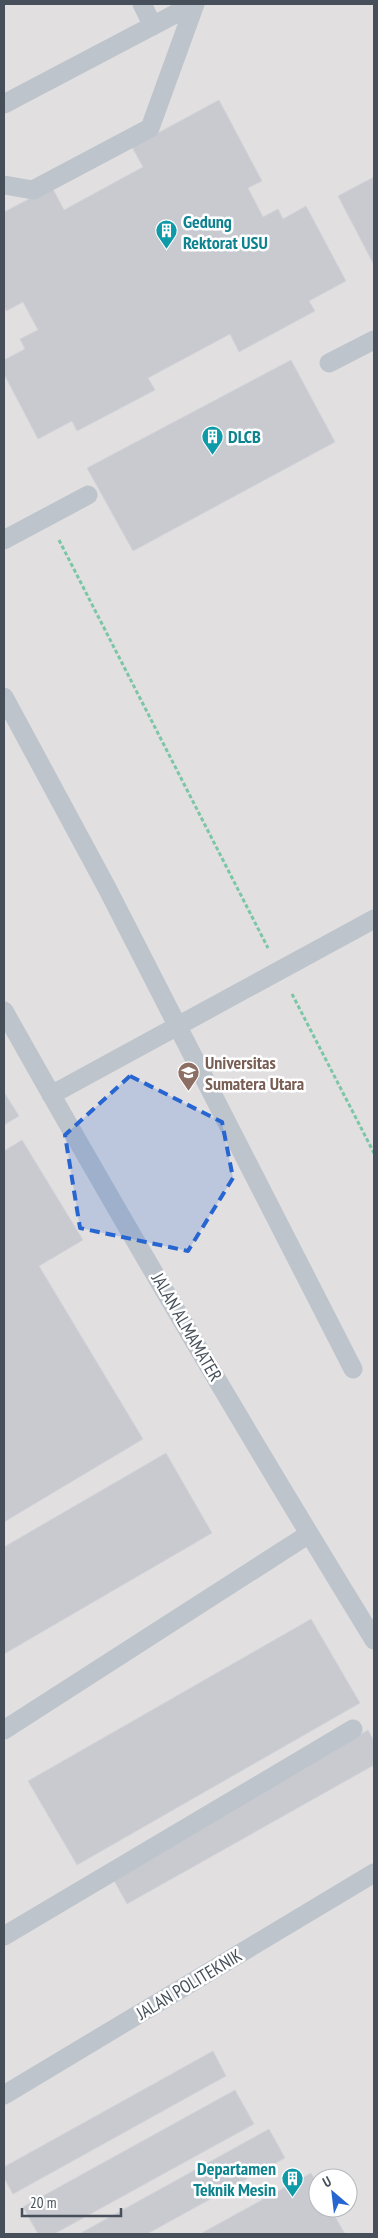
<svg xmlns="http://www.w3.org/2000/svg" width="378" height="2238" font-family="'PT Sans Narrow',sans-serif">
<rect width="100%" height="100%" fill="#f0eeee"/>
<path fill="#e1dfdf" fill-rule="evenodd" d="M 4,4 L 374,4 L 374,2234 L 4,2234 ZM 318,2178 L 348,2178 L 348,2208 L 318,2208 Z"/>
<path fill="#c8cad0" stroke="#d2d4d9" d="M 219,100 L 262,181 L 248,188 L 263,217 L 278,209 L 283,219 L 306,206 L 346,281 L 309,301 L 315,311 L 239,352 L 230,334 L 148,378 L 155,390 L 77,431 L 72,421 L 38,439 L 4,374 L 4,360 L 25,349 L 20,339 L 38,330 L 23,302 L 6,311 L 4,306 L 4,212 L 52,187 L 64,210 L 143,167 L 132,147 Z
M 374,177 L 374,265 L 338,196 Z
M 291,360 L 335,442 L 133,551 L 87,468 Z
M 4,1092 L 19,1116 L 4,1125 Z
M 22,1140 L 83,1240 L 39,1266 L 143,1439 L 4,1522 L 4,1151 Z
M 166,1453 L 212,1533 L 4,1654 L 4,1547 Z
M 311,1619 L 360,1703 L 77,1865 L 28,1781 Z
M 368,1730 L 374,1741 L 374,1765 L 127,1904 L 111,1875 Z
M 213,2051 L 226,2076 L 13,2194 L 4,2178 L 4,2167 Z
M 235,2090 L 254,2124 L 54,2234 L 38,2234 L 23,2207 Z
M 269,2129 L 285,2158 L 147,2234 L 79,2234 Z
M 311,2173 L 318,2186 L 318,2208 L 330,2208 L 345,2234 L 200,2234 Z"/>
<g fill="none" stroke-linecap="round" stroke-linejoin="round">
<path stroke="#7ac6a6" stroke-width="3" stroke-dasharray="4 2.5" stroke-linecap="butt" d="M 59,540 L 268,948
M 292,994 L 374,1153"/>
<path stroke="#bdc4cc" stroke-width="19" d="M 142,4 L 153,26
M 4,104 L 194,4
M 4,185 L 33,190 L 150,128 L 195,4
M 329,363 L 374,340
M 4,540 L 88,495
M 4,697 L 107,888 L 353,1369
M 4,1011 C 123,1223 247,1433 374,1640
M 51,1095 L 374,919
M 4,1730 L 309,1534
M 4,1936 L 353,1729
M 4,2095 L 374,1873"/>
</g>
<path fill="#2766d1" fill-opacity="0.2" stroke="#2766d1" stroke-width="4" stroke-dasharray="10 6" stroke-linejoin="round" d="M 130,1076 L 222,1122 L 233,1178 L 188,1251 L 80,1228 L 65,1135 Z"/>
<defs>
<symbol id="building-pin" viewBox="-11 -11 22 30"><path d="M0 17L-7.5 6A9.5 9.5 0 1 1 7.5 6Z" fill="#0f9aa8" stroke="#fff"/><path d="M-4-6H4V6H1V3H-1V6H-4ZM-2.5-4.3h1.7v1.8h-1.7ZM.8-4.3h1.7v1.8H.8ZM-2.5-1h1.7V.8h-1.7ZM.8-1h1.7V.8H.8Z" fill="#fff"/></symbol>
<symbol id="university-pin" viewBox="-11 -11 22 30"><path d="M0 17L-7.5 6A9.5 9.5 0 1 1 7.5 6Z" fill="#8d6e63" stroke="#fff"/><path d="M0-5L7-2L0 1L-7-2ZM-4 1L0 2.5L4 1V4Q0 6-4 4Z" fill="#fff"/></symbol>
</defs>
<g fill-rule="evenodd">
<use href="#building-pin" x="154" y="218" width="25" height="34"/>
<use href="#building-pin" x="200" y="424" width="25" height="34"/>
<use href="#university-pin" x="176" y="1060" width="25" height="34"/>
<use href="#building-pin" x="280" y="2166" width="25" height="34"/>
</g>
<g text-anchor="middle" dominant-baseline="central" stroke-width="5" stroke-linejoin="round" paint-order="stroke">
<g font-size="18" font-weight="bold" fill="#0d838f" stroke="#fff" text-anchor="start">
<text x="183" y="221">Gedung<tspan x="183" dy="21">Rektorat USU</tspan></text>
<text x="228" y="436">DLCB</text>
<text x="276" y="2168" text-anchor="end">Departamen<tspan x="276" dy="21">Teknik Mesin</tspan></text>
</g>
<g font-size="18" font-weight="bold" fill="#785e54" stroke="#fff" text-anchor="start">
<text x="205" y="1062">Universitas<tspan x="205" dy="21">Sumatera Utara</tspan></text>
</g>
<g font-size="18" fill="#47505a" stroke="#fff">
<text transform="translate(187 1327) rotate(60)">JALAN ALMAMATER</text>
<text transform="translate(189 1984) rotate(-31)">JALAN POLITEKNIK</text>
</g>
</g>
<rect width="378" height="2238" fill="none" stroke="#47505a" stroke-width="10"/>
<g transform="translate(333 2193) rotate(332)"><circle r="24" fill="#ffffff" stroke="#b5b9bd"/>
<path d="M0-4L9 19L0 12L-9 19Z" fill="#2766d1"/>
<text y="-8" font-size="14" font-weight="bold" text-anchor="middle" fill="#47505a">U</text>
</g>
<path d="M22 2208v8h99v-8" fill="none" stroke="#47505a" stroke-width="2.5"/>
<text x="30" y="2208" font-size="15" fill="#47505a" stroke="#ffffff" stroke-width="4" paint-order="stroke">20 m</text>
</svg>
